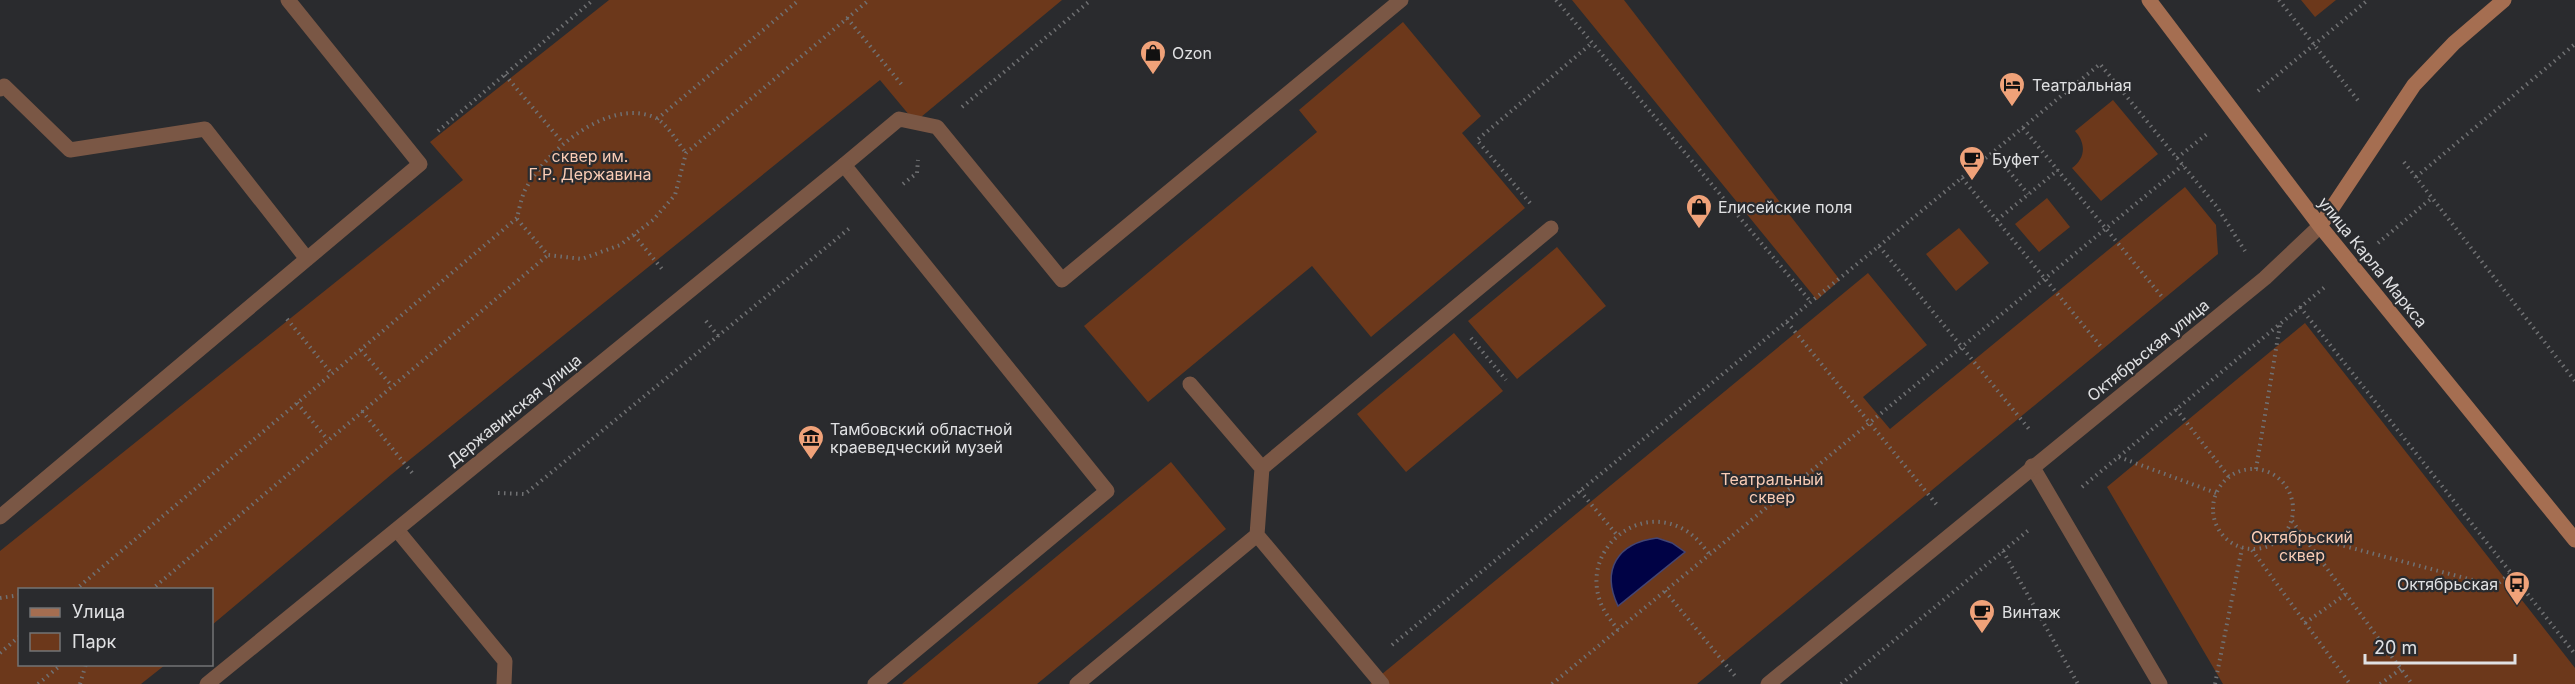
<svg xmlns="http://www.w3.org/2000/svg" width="2575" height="684" font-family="Inter,sans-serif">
<rect width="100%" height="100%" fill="#2a2b2e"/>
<path fill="#6c381b" d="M 609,0 L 1062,0 L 915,122 L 880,80 L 392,474 L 212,625 L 212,590 L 20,590 L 20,664 L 165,665 L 141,684 L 0,684 L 0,551 L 463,180 L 430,142 Z
M 1572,0 L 1624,0 L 1840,280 L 1817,300 Z
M 2301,0 L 2336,0 L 2315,17 Z
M 1403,22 L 1481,116 L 1462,133 L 1525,208 L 1371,337 L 1312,266 L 1148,402 L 1084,326 L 1317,132 L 1299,110 Z
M 2113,100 L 2158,154 L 2101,201 L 2072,168 C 2086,158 2086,143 2075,131 Z
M 2185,187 L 2216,225 L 2218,254 L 1697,684 L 1370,684 L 1868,273 L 1927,345 L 1863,397 L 1890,429 Z
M 2047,198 L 2070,227 L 2039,252 L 2015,224 Z
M 1959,228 L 1989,263 L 1956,291 L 1926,254 Z
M 1557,247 L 1606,306 L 1517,379 L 1468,321 Z
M 2305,323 L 2575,668 L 2575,684 L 2223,684 L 2107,487 Z
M 1454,333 L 1503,391 L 1406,472 L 1357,414 Z
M 1171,462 L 1226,529 L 1037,684 L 902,684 Z"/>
<path fill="#000245" stroke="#434574" stroke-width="1.5" d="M 1657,538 L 1672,543 L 1685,552 L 1618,606 C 1601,570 1617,543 1657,538 Z"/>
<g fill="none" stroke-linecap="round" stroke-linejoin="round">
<path stroke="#707173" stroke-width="4" stroke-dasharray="1.5 4.5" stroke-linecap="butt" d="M 1556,0 L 1811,302
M 2279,0 L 2360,103
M 847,18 L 902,85
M 505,75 L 563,143
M 2258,91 L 2368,0
M 962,107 L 1091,0
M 657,119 L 799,0
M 2023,128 L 2163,298
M 438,131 L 593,0
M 1993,152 L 2028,194
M 2177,158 L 2207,134
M 2404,162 L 2575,381
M 2416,177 L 2575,44
M 1962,178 L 2102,348
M 903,184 L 917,173 L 918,160
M 1530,203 L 1477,140 L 1592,43
M 517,219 L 548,255 L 582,259 L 620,245 L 653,220 L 675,195 L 686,153 L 869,0
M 1997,220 L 2058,170
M 634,235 L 662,269
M 2378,243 L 2433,197
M 1879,246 L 2100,64 L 2217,207 L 2245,251
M 2300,307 L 2511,573
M 287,319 L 332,374
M 706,321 L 719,337
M 1787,322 L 1937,505
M 1471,338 L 1506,380
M 361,350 L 392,386
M 297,403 L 328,440
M 2176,409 L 2229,477
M 362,411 L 413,474
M 2119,457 L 2216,493
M2213 509a40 40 0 1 1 80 0a40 40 0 1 1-80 0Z
M 2256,469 L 2280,325
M 2082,487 L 2326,286
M 1580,491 L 1617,535
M 498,493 L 525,494 L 851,227
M 2292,521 L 2412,684
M 2303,535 L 2495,586 L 2511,573 L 2575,654
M 2252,550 L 2350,684
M 2003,551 L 2078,684
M 75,590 L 517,218 C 519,210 521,200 524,192 C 544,152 609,96 656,118 C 667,124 678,143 686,153
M 151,590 L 548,255
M 1665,591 L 1735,676
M 0,598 L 20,595
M 2305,623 L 2346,594
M 1618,630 C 1611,620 1602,610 1599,598 C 1584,548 1638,504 1683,529 C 1695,535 1702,545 1710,555
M 1392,645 L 1879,246 L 2029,429
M 0,653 L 20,636
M 38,684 L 62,664
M 80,684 L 86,664
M 1552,684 L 2183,165
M 1841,684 L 2030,529
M 2215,684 L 2242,548
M 2380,684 L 2401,669"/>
<path stroke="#7a5745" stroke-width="15" d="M 0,89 L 4,86 L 70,150 L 205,129 L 307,259
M 1190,384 L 1262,468 L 1551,228
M 2032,466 L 2160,684
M 1262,468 L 1257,535 L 1382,684
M 0,517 L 420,164 L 288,0
M 397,530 L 505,661 L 504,684
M 875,684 L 1107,491 L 844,165 L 899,119 L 937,127 L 1062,280 L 1401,0
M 1077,684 L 1257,535"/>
<path stroke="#7a5745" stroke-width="15" d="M 207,684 L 844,165
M 1768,684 L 2265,278 L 2320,226"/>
<path stroke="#a56e51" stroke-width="15" d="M 2149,0 L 2320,226 L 2575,540
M 2320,226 L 2414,85 L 2454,43 L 2504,0"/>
</g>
<defs>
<symbol id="shop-pin" viewBox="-11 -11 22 30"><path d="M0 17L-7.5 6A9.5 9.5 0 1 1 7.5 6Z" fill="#f0a279" stroke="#2a2b2e"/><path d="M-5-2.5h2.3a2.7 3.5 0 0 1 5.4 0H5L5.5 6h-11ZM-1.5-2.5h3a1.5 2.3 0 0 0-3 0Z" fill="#111"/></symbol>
<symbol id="hotel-pin" viewBox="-11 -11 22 30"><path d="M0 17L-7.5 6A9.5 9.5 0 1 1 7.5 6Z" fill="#f0a279" stroke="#2a2b2e"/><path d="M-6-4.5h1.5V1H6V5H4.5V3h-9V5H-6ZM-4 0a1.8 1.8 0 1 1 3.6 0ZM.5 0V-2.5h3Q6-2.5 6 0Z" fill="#111"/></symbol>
<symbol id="cafe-pin" viewBox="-11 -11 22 30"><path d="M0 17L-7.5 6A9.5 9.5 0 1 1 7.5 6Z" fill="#f0a279" stroke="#2a2b2e"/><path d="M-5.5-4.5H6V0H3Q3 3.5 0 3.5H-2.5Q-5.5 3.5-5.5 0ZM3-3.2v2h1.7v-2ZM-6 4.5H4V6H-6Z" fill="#111"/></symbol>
<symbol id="museum-pin" viewBox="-11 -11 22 30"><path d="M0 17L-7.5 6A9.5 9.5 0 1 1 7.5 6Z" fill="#f0a279" stroke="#2a2b2e"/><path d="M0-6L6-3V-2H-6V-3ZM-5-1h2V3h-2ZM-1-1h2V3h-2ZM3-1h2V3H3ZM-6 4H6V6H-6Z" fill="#111"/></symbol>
<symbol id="bus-pin" viewBox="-11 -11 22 30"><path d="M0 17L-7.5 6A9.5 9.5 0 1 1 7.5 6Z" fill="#f0a279" stroke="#2a2b2e"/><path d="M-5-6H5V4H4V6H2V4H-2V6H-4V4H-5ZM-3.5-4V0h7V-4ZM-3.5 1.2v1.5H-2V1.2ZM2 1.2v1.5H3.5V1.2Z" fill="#111"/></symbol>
</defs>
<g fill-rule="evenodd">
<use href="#shop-pin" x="1138" y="38" width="30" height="40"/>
<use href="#hotel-pin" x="1997" y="70" width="30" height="40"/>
<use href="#cafe-pin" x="1957" y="144" width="30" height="40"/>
<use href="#shop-pin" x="1684" y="192" width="30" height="40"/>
<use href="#museum-pin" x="796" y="423" width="30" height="40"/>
<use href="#bus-pin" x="2502" y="569" width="30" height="40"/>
<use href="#cafe-pin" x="1967" y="597" width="30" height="40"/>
</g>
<g text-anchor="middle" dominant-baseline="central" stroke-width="4.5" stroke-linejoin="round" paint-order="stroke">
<g font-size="16" fill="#e0e1e3" stroke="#2a2b2e" text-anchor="start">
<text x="1172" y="53">Ozon</text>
<text x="2032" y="85">Театральная</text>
<text x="1992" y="159">Буфет</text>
<text x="1718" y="207">Елисейские поля</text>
<text x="830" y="429">Тамбовский областной<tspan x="830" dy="18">краеведческий музей</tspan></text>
<text x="2498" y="584" text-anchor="end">Октябрьская</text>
<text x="2002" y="612">Винтаж</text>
</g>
<g font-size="16" fill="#f9ccb5" stroke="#2a2b2e">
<text x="590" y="156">сквер им.<tspan x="590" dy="18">Г.Р. Державина</tspan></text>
<text x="1772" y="479">Театральный<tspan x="1772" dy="18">сквер</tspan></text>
<text x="2302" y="537">Октябрьский<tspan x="2302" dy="18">сквер</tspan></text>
</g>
<g font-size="16" fill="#e0e1e3" stroke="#2a2b2e">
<text transform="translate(2373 262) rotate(51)">улица Карла Маркса</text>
<text transform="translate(2148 350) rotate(-39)">Октябрьская улица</text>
<text transform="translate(514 410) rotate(-39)">Державинская улица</text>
</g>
</g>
<rect x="18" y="588" width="195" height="78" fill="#2a2b2e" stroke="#737476" stroke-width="1.5"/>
<rect x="30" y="608" width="30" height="9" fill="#a56e51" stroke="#737476" stroke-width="1.5"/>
<text x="72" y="618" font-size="18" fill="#e0e1e3">Улица</text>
<rect x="30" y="633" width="30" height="18" fill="#6c381b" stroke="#737476" stroke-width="1.5"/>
<text x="72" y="648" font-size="18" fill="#e0e1e3">Парк</text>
<path d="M2365 654v9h150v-9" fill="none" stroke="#e0e1e3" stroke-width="3"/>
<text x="2374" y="654" font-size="18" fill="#e0e1e3" stroke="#2a2b2e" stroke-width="4.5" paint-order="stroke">20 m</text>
</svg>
